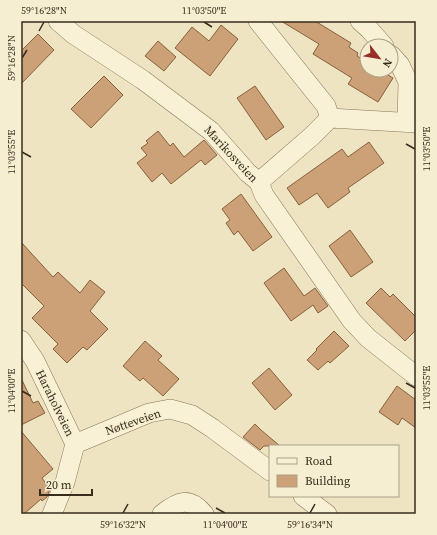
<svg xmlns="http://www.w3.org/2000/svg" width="437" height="535" font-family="'Source Serif 4',serif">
<rect width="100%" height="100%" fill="#eee4c1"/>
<path fill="#cda177" stroke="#87613e" d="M 281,21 L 315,21 L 351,43 L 349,47 L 358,53 L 357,56 L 367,62 L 367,70 L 380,70 L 393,78 L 378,102 L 348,84 L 352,78 L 313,54 L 319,44 Z
M 221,25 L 238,39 L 210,76 L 175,48 L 192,27 L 209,41 Z
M 38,34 L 54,50 L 21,84 L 21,51 Z
M 158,41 L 176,57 L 164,71 L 145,56 Z
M 104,76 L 123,95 L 91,128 L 71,109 Z
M 255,86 L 284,127 L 266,140 L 237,98 Z
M 158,131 L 170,146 L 173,143 L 184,157 L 204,140 L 217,155 L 205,165 L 201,160 L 171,184 L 162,173 L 152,182 L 137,163 L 147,155 L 141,148 L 148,143 L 146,141 Z
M 369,142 L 384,163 L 348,188 L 350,192 L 328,208 L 317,193 L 299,205 L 287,188 L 342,149 L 348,157 Z
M 241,194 L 272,237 L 253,251 L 238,231 L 234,235 L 226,223 L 230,220 L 222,209 Z
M 350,230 L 373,262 L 351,277 L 329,246 Z
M 21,242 L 53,277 L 58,272 L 80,293 L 90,280 L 105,292 L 90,311 L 108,329 L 87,350 L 83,347 L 67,363 L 53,349 L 58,344 L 32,318 L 44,306 L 21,283 Z
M 284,268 L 304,296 L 315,288 L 328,306 L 318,313 L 313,305 L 291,321 L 264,283 Z
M 381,288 L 390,297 L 393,294 L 416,317 L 416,330 L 405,341 L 366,303 Z
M 334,331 L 349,346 L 330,363 L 328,361 L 318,370 L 307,360 L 317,350 L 316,349 Z
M 145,341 L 162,356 L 158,360 L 179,379 L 163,396 L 143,378 L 140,381 L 123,366 Z
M 269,368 L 292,395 L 275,410 L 252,383 Z
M 21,378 L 33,403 L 38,401 L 45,413 L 21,425 Z
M 397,386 L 416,400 L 416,428 L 402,418 L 398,425 L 379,412 Z
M 255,424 L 261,430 L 280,446 L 264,446 L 260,450 L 243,437 Z
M 21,431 L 53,469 L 42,478 L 50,489 L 47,497 L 42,501 L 41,499 L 24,514 L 21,514 Z"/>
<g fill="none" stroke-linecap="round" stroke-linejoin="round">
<defs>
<path id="minor" d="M 58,21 L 73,34 L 143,80 L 211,131 L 248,173 L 259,182 L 264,195 L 352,321 L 368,338 L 416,376
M 258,21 L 326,106 L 330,118 L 312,136 L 259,182
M 360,21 L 369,29 L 384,46
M 391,55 L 400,65 L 408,82 L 407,123
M 330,118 L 416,123
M 21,340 L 35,361 L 75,444 L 65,482 L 52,514
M 75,444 L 149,413 L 170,409 L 192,415 L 212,428 L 270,471
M 303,496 L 327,514
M 162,514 C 178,501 189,496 204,514"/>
</defs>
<use href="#minor" stroke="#887559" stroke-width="20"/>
<use href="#minor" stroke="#f9f1d5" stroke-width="19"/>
</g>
<path fill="none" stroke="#382c1d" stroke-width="1.5" d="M 204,22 L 212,27M 39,31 L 44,22M 22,58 L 27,50M 406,144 L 415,149M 22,152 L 31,157M 406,383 L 415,388M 22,391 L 31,396M 216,508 L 225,513M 123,513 L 128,504M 310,513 L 315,504"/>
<g text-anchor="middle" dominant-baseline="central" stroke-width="3" stroke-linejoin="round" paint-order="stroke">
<g font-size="12" fill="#382c1d" stroke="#f6eed1">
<text transform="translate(231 154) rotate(47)">Marikosveien</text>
<text transform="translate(55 403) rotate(64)">Haraholveien</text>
<text transform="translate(133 422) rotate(-19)">Nøtteveien</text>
</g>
</g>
<rect width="437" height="535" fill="none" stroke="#f6eed1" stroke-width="44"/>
<rect x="269" y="445" width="130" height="52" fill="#f6eed1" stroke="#aaa089"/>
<rect x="277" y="458" width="20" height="6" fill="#f9f1d5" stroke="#aaa089"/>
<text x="305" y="465" font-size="12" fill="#382c1d">Road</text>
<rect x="277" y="475" width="20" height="12" fill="#cda177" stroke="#aaa089"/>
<text x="305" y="485" font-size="12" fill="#382c1d">Building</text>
<g transform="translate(379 58) rotate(121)"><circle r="19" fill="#f6eed1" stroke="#aaa089"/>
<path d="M0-3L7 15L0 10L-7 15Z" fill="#982f28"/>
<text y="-6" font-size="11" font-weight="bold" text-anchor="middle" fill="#382c1d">N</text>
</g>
<path d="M40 489v6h52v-6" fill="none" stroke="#382c1d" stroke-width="2"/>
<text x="46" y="489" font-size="12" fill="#382c1d" stroke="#f6eed1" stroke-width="3" paint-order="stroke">20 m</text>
<rect x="22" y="22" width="393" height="491" fill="none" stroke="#382c1d" stroke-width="1.5"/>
<g font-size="10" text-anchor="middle" fill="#382c1d">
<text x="44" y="14">59°16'28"N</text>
<text x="204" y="14">11°03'50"E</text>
<text transform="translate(11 58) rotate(-90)" y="4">59°16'28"N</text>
<text transform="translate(426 149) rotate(-90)" y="4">11°03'50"E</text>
<text transform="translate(11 152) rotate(-90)" y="4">11°03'55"E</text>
<text transform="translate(426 388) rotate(-90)" y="4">11°03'55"E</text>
<text transform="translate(11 391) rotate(-90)" y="4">11°04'00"E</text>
<text x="123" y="528">59°16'32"N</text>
<text x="225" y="528">11°04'00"E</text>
<text x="310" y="528">59°16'34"N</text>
</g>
</svg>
